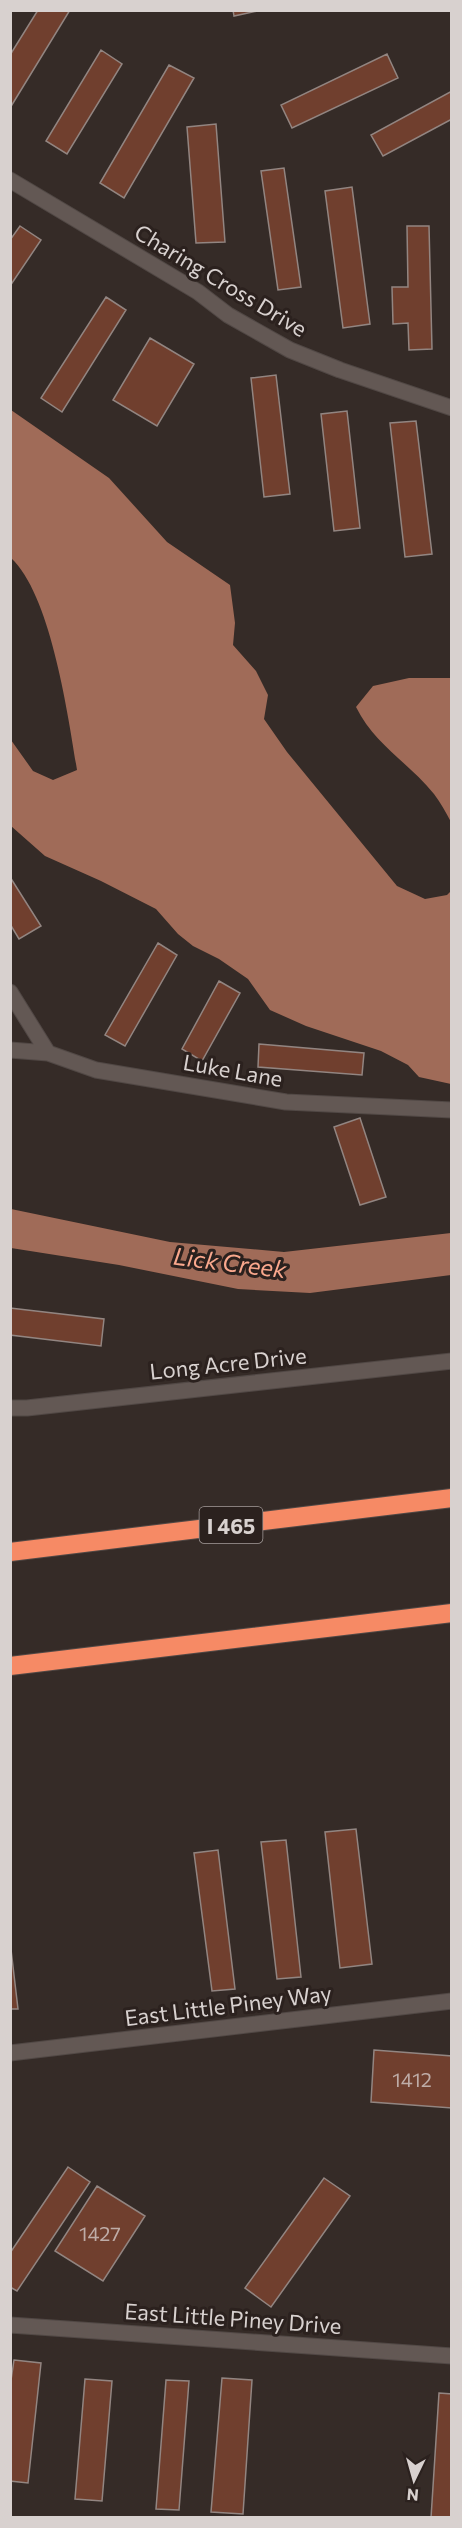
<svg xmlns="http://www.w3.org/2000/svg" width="462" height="2528" font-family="Commissioner,sans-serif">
<rect width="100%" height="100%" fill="#352b27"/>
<path fill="#a06b58" d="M 11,410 L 109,478 L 167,542 L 230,585 L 235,623 L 233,645 L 256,671 L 268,695 L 264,719 L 287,752 L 397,886 L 425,899 L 447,895 L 451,891 L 451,1084 L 419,1077 L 408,1065 L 381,1051 L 306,1026 L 270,1010 L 248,979 L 219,959 L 193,946 L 178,934 L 156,909 L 101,881 L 45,856 L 11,826 L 11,740 L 33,771 L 53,780 L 77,770 C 68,715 51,595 11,558 Z
M 409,678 L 451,678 L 451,822 C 446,813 441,803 434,794 C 408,762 375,745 356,707 L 373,686 Z
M 11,1209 L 170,1242 L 284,1252 L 451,1233 L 451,1275 L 310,1293 L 238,1289 L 119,1265 L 11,1248 Z"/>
<path fill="#703f2e" stroke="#928581" stroke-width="1.5" d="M 38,10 L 70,10 L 10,108 L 10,55 Z
M 233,10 L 262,10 L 234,16 Z
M 101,50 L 122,64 L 67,154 L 46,141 Z
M 387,54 L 398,78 L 292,128 L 281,105 Z
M 169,65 L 194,78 L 124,198 L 100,183 Z
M 452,91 L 452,119 L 383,156 L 371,135 Z
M 216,124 L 225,242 L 196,243 L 187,127 Z
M 284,168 L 301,287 L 278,290 L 261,171 Z
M 352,187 L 370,324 L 343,328 L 325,191 Z
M 20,226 L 41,240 L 10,286 L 10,240 Z
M 407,226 L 429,226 L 432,349 L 409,350 L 408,323 L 393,324 L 392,287 L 408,287 Z
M 106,297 L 126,310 L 62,412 L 41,398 Z
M 150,338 L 194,364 L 157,426 L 113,400 Z
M 276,375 L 290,494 L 264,497 L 251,378 Z
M 347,411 L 360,528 L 334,531 L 321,414 Z
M 416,421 L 432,554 L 405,557 L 390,423 Z
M 10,877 L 41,926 L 19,939 L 10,924 Z
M 158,943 L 177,955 L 125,1046 L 105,1035 Z
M 219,981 L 240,993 L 202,1061 L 182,1049 Z
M 259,1044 L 364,1053 L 362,1075 L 258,1067 Z
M 360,1118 L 386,1197 L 360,1205 L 334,1127 Z
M 10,1308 L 104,1319 L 101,1346 L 10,1335 Z
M 356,1829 L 372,1964 L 340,1968 L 325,1832 Z
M 286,1840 L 301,1977 L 277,1979 L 261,1842 Z
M 218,1850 L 235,1989 L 212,1991 L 194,1853 Z
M 10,1941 L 18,2009 L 10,2009 Z
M 374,2050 L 452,2056 L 452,2108 L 371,2102 Z
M 68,2167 L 90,2182 L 17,2291 L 10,2287 L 10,2253 Z
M 324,2178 L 350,2196 L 271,2307 L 245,2288 Z
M 97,2186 L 145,2216 L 103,2281 L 55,2251 Z
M 14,2360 L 41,2363 L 28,2483 L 10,2481 L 10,2387 Z
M 222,2378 L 252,2380 L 243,2514 L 211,2512 Z
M 85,2379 L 112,2381 L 102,2501 L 75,2499 Z
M 166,2380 L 189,2381 L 179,2510 L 156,2509 Z
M 439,2393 L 452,2394 L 452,2518 L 431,2518 Z"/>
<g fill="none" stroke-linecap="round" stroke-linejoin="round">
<defs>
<path id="street" d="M 10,180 L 198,292 L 228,315 L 290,350 L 340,370 L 452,408
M 10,992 L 48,1053
M 10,1050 L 48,1053 L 96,1070 L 286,1102 L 452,1110
M 10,1408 L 27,1408 L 452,1361
M 10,2053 L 452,2001
M 10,2325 L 452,2356"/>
<path id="highway" d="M 10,1552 L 452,1498
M 10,1666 L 452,1613"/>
</defs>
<use href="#street" stroke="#514845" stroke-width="17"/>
<use href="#highway" stroke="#514845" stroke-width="20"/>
<use href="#street" stroke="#635854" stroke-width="15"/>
<use href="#highway" stroke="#f68a65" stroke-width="18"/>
</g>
<g text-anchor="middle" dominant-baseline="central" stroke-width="6" stroke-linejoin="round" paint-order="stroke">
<g font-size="20" fill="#beaca7">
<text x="412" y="2079">1412</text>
<text x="100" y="2233">1427</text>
</g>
<rect fill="#2b211e" stroke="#a49c9a" stroke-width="1.5" x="199.5" y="1507" width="63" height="36" rx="4.5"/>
<g font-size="21" font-weight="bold" fill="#d8d1cf">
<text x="231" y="1525">I 465</text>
</g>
<g font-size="22" fill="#d8d1cf" stroke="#2b211e">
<text transform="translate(221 280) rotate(31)">Charing Cross Drive</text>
<text transform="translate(233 1070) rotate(10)">Luke Lane</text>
<text transform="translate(228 1363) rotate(-6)">Long Acre Drive</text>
<text transform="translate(228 2005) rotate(-7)">East Little Piney Way</text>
<text transform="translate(233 2318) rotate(4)">East Little Piney Drive</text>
</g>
<g font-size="24" font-style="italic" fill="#faa88d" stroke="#2b211e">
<text transform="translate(230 1262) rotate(7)">Lick Creek</text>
</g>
</g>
<rect width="462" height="2528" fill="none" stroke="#d8d1cf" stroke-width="24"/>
<g transform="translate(414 2480) rotate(185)" stroke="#2b211e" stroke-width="4.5" paint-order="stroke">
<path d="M0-4.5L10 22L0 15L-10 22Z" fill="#d8d1cf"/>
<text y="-9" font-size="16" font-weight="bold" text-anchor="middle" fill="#d8d1cf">N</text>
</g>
</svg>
